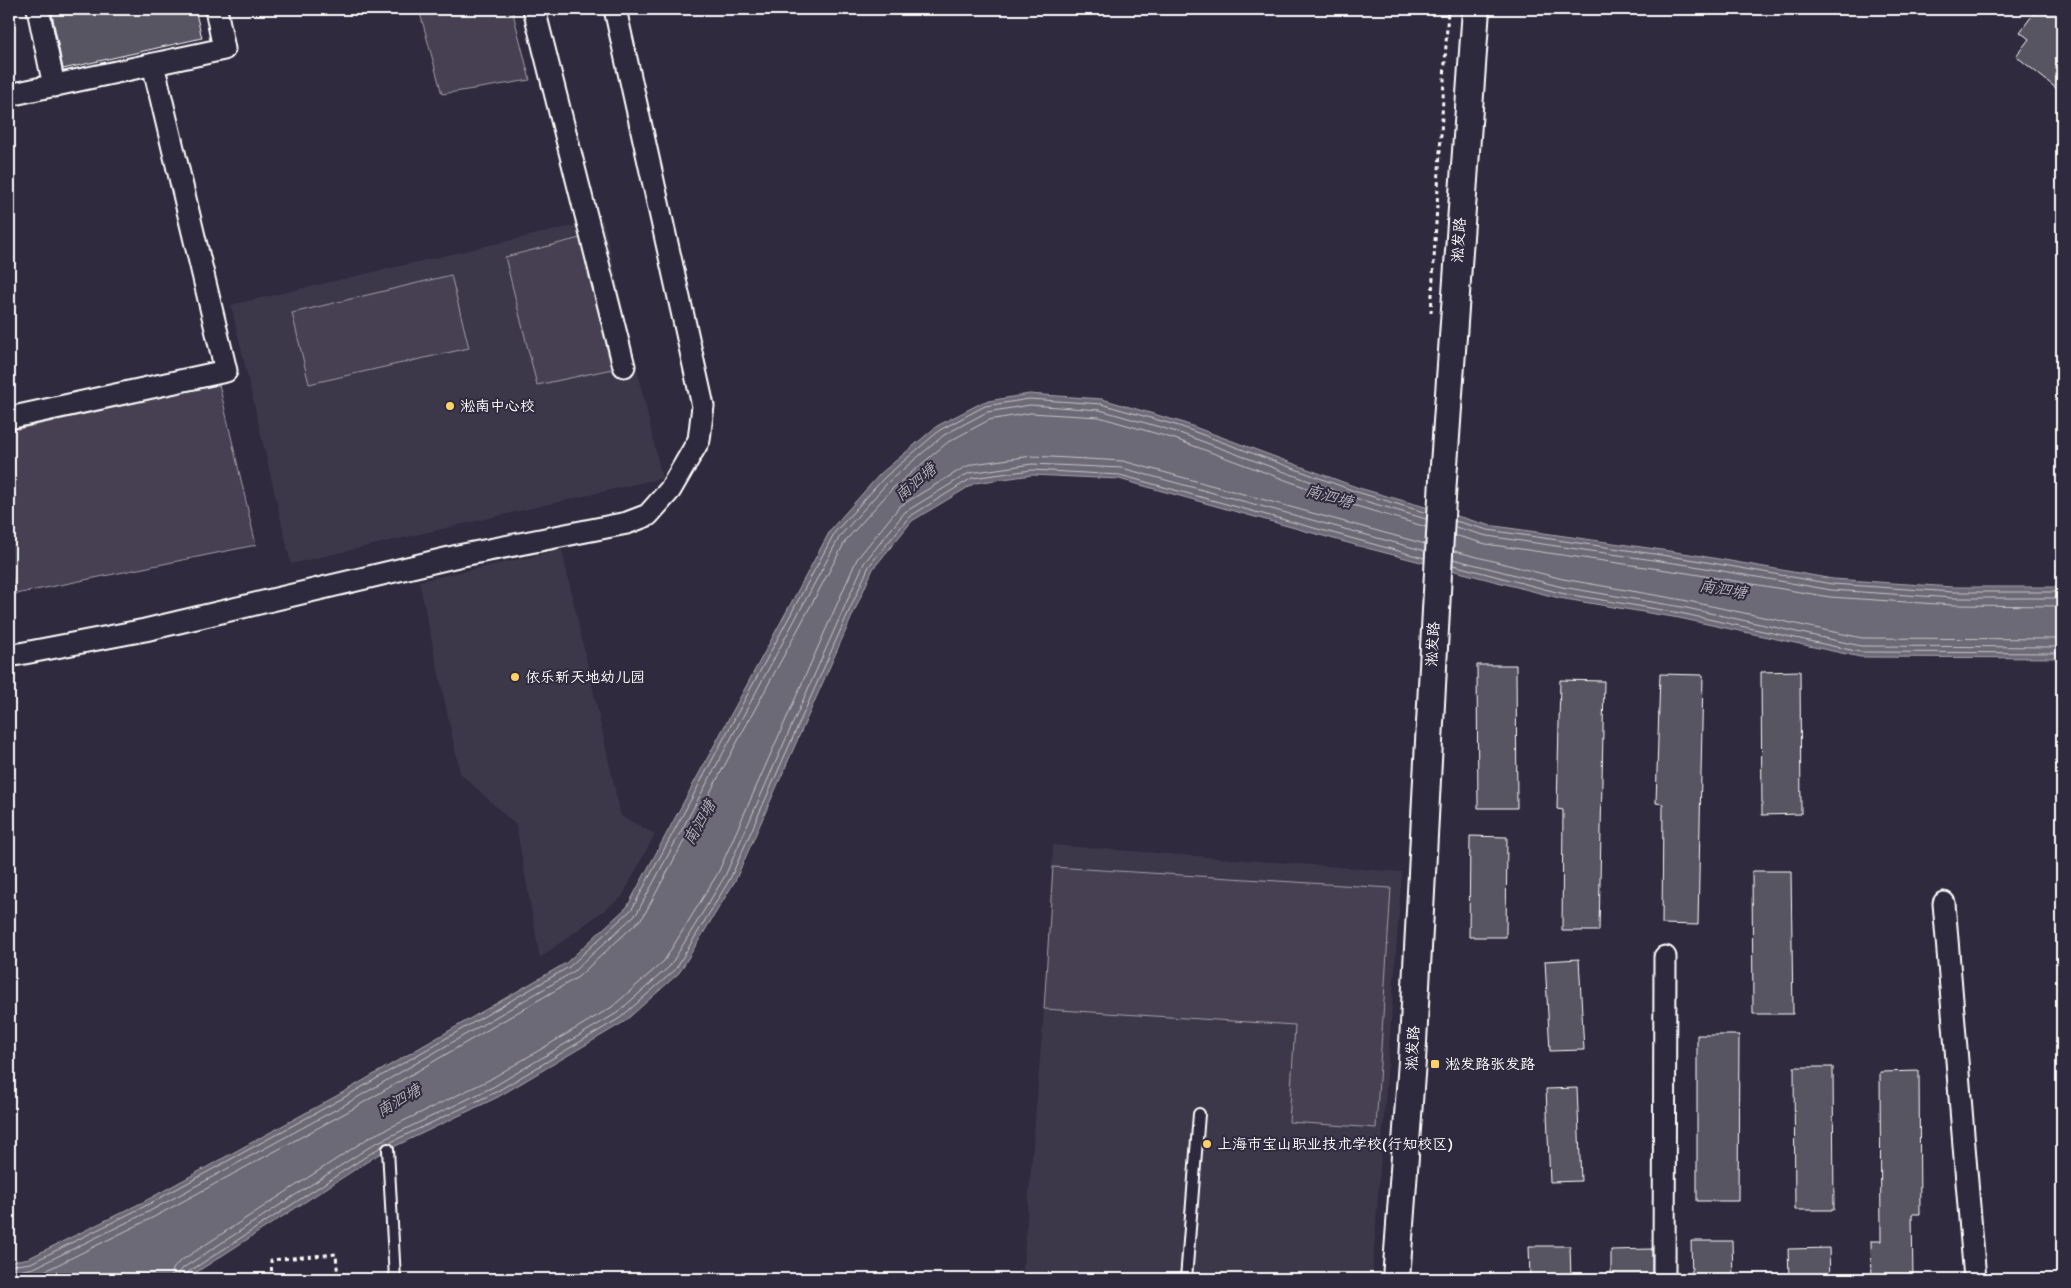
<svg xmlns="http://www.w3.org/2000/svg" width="2071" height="1288" font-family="'Balsamiq Sans','LXGW WenKai TC',sans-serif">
<rect width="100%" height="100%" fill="#2f2a3d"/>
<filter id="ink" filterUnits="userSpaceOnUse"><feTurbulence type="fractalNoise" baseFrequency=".02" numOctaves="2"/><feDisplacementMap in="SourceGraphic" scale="10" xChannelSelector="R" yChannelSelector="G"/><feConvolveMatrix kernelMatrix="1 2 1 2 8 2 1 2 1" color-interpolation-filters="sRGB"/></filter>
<g filter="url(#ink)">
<path fill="#3c3749" d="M 603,219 L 662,478 L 291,564 L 231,305 Z
M 562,550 L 621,816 L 655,834 L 622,897 L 540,958 L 516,825 L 460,773 L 419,581 Z
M 1053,845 L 1402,872 L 1372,1279 L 1022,1279 L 1044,1009 Z"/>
<path fill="#464152" stroke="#a2a0a8" d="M 419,9 L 512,9 L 530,80 L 442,94 Z
M 580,238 L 612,369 L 537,385 L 505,257 Z
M 451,275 L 469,348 L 309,384 L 292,313 Z
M 219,384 L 256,545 L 16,594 L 9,561 L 9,431 Z
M 1053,867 L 1391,888 L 1376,1128 L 1289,1122 L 1295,1025 L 1044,1009 Z"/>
<path fill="#6d6a77" stroke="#a7a6ad" d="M 1029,394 L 1102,399 L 1181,422 L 1359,488 L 1488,525 L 1690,554 L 1833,579 L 1953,587 L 2062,587 L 2062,658 L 1860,657 L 1679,618 L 1559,598 L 1359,546 L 1119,479 L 1032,475 L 975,483 L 912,521 L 873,569 L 735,881 L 679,973 L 624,1022 L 498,1097 L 379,1154 L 186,1279 L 9,1279 L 9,1262 L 29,1258 L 145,1201 L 340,1094 L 566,963 L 627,907 L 831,529 L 880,474 L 937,426 L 983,402 Z"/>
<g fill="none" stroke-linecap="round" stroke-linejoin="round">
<path stroke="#c5c3c9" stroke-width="1" d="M 1455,521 L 1488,530 L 1689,559 L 1832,584 L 1953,592 L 2062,592
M 1455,527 L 1487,536 L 1688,565 L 1831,590 L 1953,598 L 2062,598
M 1454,535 L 1486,544 L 1687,573 L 1830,597 L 1952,605 L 2062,606
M 1454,551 L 1563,579 L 1683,600 L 1862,638 L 2062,639
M 1453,559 L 1562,587 L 1682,607 L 1861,646 L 2062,647
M 1453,565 L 1560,593 L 1680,613 L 1860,652 L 2062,653
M 389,1143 L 496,1092 L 620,1018 L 675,970 L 730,879 L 869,566 L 909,517 L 972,478 L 1032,470 L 1120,475 L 1424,558
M 9,1266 L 31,1263 L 147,1205 L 343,1098 L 569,967 L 632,909 L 835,532 L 884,478 L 940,430 L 985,406 L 1029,399 L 1101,404 L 1179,426 L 1357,492 L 1427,513
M 9,1273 L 34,1268 L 150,1211 L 346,1104 L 573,972 L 637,913 L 840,536 L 888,482 L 944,435 L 987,412 L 1030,405 L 1100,410 L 1177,432 L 1355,498 L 1426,519
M 18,1279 L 37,1275 L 154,1217 L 349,1111 L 578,977 L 643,917 L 846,540 L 893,488 L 948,442 L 989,420 L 1030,413 L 1099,417 L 1175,439 L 1353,505 L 1426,527
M 171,1279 L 173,1269 L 179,1262 L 370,1137 L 489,1080 L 612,1007 L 664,961 L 718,873 L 857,559 L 900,506 L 965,467 L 973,464 L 1032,456 L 1123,461 L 1425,544
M 178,1279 L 179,1273 L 183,1268 L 374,1144 L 493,1087 L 617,1013 L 670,966 L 725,876 L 864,563 L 905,512 L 969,473 L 1032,464 L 1122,468 L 1425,551
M 185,1279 L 187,1273 L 382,1146"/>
</g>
<path fill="#595564" stroke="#fff" d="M 51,9 L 195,9 L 202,38 L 63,69 Z
M 2037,9 L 2054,9 L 2062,15 L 2062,93 L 2016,56 L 2029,39 L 2020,32 Z
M 1477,665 L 1516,665 L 1517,808 L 1478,808 Z
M 1800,671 L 1801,814 L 1762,815 L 1761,672 Z
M 1660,674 L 1703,675 L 1698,925 L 1662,924 L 1663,804 L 1656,803 Z
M 1560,680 L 1604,681 L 1599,931 L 1562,931 L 1563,810 L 1557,809 Z
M 1470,836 L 1507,837 L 1506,937 L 1469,937 Z
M 1752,871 L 1791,871 L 1793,1014 L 1753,1014 Z
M 1579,959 L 1584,1050 L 1550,1051 L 1545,961 Z
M 1697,1035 L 1739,1035 L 1738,1201 L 1697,1201 Z
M 1794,1067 L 1833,1067 L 1834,1210 L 1795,1210 Z
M 1919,1071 L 1920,1214 L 1912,1214 L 1913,1279 L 1872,1279 L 1871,1241 L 1881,1241 L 1880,1072 Z
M 1577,1088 L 1581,1181 L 1550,1182 L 1546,1089 Z
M 1691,1241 L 1732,1241 L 1733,1279 L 1692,1279 Z
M 1529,1246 L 1570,1246 L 1571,1279 L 1530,1279 Z
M 1829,1248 L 1830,1279 L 1789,1279 L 1788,1249 Z
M 1652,1249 L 1652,1279 L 1611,1279 L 1611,1250 Z"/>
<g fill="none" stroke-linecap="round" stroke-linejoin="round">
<defs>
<path id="service" d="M 388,1149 L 395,1279
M 1186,1279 L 1199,1114"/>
<path id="minor" d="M 38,9 L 54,86
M 534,9 L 624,366
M 9,95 L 224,49 L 216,9
M 9,418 L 226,371 L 153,64
M 9,656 L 145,630 L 458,556 L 627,523 L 648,515 L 670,490 L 699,440 L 703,406 L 615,9
M 1944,903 L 1975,1279
M 1664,1279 L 1665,957"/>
<path id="tertiary" d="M 1396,1279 L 1412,1061 L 1443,479 L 1476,9"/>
</defs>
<use href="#service" stroke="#fff" stroke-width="14"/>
<use href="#minor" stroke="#fff" stroke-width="25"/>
<use href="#tertiary" stroke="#fff" stroke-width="30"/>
<path stroke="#fff" stroke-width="3" stroke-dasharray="4 4" stroke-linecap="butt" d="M 1431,313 L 1448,9
M 272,1279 L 271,1260 L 336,1254 L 338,1279"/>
<use href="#service" stroke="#2f2a3d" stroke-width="10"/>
<use href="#minor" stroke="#2f2a3d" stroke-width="21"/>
<use href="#tertiary" stroke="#2f2a3d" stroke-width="26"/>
</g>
</g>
<g fill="#ffd166" stroke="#2f2a3d" stroke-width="2">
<circle cx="450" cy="406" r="5"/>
<circle cx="515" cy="677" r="5"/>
<rect x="1430" y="1059" width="10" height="10" rx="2.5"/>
<circle cx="1207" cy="1144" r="5"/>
</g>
<g text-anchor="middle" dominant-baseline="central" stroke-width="4" stroke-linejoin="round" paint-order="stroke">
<g font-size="15" fill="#fff" stroke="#2f2a3d">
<text transform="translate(1459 240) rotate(-86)">淞发路</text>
<text transform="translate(1433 644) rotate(-87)">淞发路</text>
<text transform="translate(1413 1048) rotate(-87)">淞发路</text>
</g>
<g font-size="15" fill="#fff" stroke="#2f2a3d" text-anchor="start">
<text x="460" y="406">淞南中心校</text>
<text x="525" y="677">依乐新天地幼儿园</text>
<text x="1445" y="1064">淞发路张发路</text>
<text x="1217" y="1144">上海市宝山职业技术学校(行知校区)</text>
</g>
<g font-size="16" font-style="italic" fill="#b6b4bb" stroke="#2f2a3d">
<text transform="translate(916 483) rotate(-40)">南泗塘</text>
<text transform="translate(1329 497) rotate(16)">南泗塘</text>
<text transform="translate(1723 590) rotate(10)">南泗塘</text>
<text transform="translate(700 823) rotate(-60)">南泗塘</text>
<text transform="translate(399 1101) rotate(-30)">南泗塘</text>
</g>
</g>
<rect width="2071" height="1288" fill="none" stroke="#2f2a3d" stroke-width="30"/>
<rect x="15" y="15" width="2041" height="1258" fill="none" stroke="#fff" stroke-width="2" filter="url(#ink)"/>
</svg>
